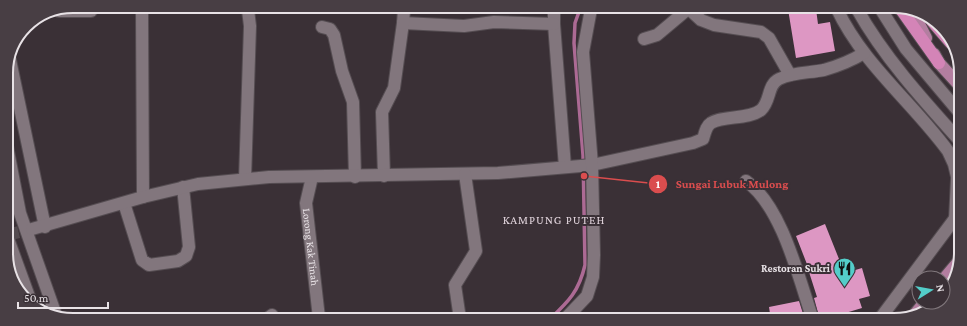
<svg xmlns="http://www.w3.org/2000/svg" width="967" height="326" font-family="'Crimson Pro',serif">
<rect width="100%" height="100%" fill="#3a3036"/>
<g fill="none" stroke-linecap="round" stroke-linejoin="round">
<path stroke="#ac6a94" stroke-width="3.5" d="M 550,319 C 569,301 579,291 585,265 L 583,155 L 574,43 L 575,23 L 580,9"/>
</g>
<path fill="#dd97c3" d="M 788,9 L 816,9 L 818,24 L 830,22 L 835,51 L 796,58 Z
M 825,224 L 841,264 L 849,262 L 852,271 L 862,268 L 870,296 L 859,299 L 862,308 L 842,314 L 844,320 L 820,320 L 814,298 L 817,297 L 809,272 L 810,272 L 796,236 Z
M 799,301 L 805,320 L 771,320 L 769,307 Z"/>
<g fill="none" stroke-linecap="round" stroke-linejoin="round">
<path stroke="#544b50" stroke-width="12" stroke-dasharray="12 6" stroke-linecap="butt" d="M 7,235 L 32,229"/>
<defs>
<g id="minor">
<path d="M 880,8 L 906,49 L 959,112"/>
<path d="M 554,9 L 554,24 L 565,167"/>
<path d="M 689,9 L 701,20 L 714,25 L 761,32 L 769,38 L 790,75"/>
<path d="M 837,9 C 863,64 912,102 948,151 L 954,164 L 959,185"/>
<path d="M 857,9 C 884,57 923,100 959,140"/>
<path d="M 59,11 L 91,11"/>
<path d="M 142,11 L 143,197"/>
<path d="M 403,23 L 464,26 L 494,22 L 554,24"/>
<path d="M 322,27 L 330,29 L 334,35 L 342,71 L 353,102 L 355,177"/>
<path d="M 644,39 L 657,35 L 688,9"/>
<path d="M 10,60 L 45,227"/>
<path d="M 7,146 L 20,213 L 57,318"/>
<path d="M 384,176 L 382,112 L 394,88 L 403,23 L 404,10"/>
<path id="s1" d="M 312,177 L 306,203 L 319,318"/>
<path d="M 245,179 L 250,26 L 248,10"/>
<path d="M 746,181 C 782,206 799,279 813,320"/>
<path d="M 124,203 L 142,260 L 149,265 L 178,261 L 186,256 L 189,247 L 183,187"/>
<path d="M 955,220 L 957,179"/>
<path d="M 32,229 L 143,197 L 198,184 L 269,177 L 498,173 L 592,165 L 693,143 L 703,139 C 705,133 706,126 711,123 C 723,115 748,120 761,110 C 771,101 767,85 779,79 C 793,72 809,73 824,70 C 838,66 851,61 864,53"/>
<path d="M 7,236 L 31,302"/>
<path d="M 268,318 L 272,315"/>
<path d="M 460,319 L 455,285 L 476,251 L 465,174"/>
<path d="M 565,319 L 587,296 L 593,277 L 594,255 L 592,165 L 583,52 L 591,9"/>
<path d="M 879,320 L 959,213"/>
</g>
<path id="major" d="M 911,8 L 926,38
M 934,54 L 939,63 L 960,86
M 943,280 L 959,261
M 915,314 L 925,302"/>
<path id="highway" d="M 900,8 L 939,63
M 932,21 L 951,43"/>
</defs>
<use href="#minor" stroke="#554d52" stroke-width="14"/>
<use href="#major" stroke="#554d52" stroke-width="14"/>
<use href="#highway" stroke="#554d52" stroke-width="14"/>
<use href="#minor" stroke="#82767d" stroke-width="12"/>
<use href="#major" stroke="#b37ea0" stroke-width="12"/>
<use href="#highway" stroke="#d484b7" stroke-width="12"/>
</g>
<defs>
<symbol id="restaurant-pin" viewBox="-11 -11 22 30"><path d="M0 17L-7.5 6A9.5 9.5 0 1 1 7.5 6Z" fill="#53cdc9" stroke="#3a3036"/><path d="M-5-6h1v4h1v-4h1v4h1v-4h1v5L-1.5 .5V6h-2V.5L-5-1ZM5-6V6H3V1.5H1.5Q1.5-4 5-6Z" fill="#111"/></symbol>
</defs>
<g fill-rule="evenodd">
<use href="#restaurant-pin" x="832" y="256" width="25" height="34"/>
</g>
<g text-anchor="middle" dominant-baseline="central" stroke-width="4" stroke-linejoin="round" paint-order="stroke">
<g font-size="11" fill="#e8e2e6" stroke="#3a3036">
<text stroke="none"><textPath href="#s1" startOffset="71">Lorong Kak Tinah</textPath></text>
</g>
<g font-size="11" font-weight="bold" fill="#e8e2e6" stroke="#3a3036" text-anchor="end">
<text x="830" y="268">Restoran Sukri</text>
</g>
<g font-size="12" letter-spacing="1" fill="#e2d5dd" stroke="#3a3036">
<text x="554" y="220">KAMPUNG PUTEH</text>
</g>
</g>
<path d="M0 0H967V326H0ZM73 13H894A60 60 0 0 1 954 73V253A60 60 0 0 1 894 313H73A60 60 0 0 1 13 253V73A60 60 0 0 1 73 13Z" fill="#483e44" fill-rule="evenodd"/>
<path fill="none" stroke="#e8e2e6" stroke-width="2" d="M73 13H894A60 60 0 0 1 954 73V253A60 60 0 0 1 894 313H73A60 60 0 0 1 13 253V73A60 60 0 0 1 73 13Z"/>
<path fill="none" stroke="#da4d4e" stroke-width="1.5" d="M584 176L658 184"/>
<g fill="#da4d4e" stroke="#3a3036" stroke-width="1.5">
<circle cx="584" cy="176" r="4"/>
<circle cx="658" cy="184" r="10"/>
</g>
<g font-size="12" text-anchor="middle" font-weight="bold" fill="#fff">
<text x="658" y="188">1</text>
</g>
<g font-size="12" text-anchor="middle" font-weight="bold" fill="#da4d4e" stroke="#3a3036" stroke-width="4" stroke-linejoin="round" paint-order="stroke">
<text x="732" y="188">Sungai Lubuk Mulong</text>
</g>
<g transform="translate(931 290) rotate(79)"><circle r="19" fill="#3a3036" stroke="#80777c"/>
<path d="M0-3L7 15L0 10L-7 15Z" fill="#53cdc9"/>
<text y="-6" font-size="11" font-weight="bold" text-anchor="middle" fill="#e8e2e6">N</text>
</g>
<path d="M18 302v6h90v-6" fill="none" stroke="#e8e2e6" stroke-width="2"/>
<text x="24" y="302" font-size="12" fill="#e8e2e6" stroke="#3a3036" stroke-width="3" paint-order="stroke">50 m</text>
</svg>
